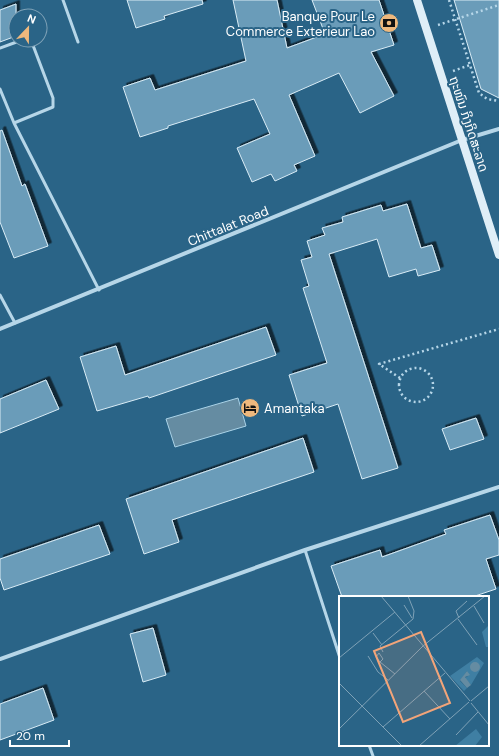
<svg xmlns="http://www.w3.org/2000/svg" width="499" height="756" font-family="'DM Sans','Noto Sans Lao',sans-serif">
<defs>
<filter id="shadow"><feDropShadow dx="3.5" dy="-3.5" stdDeviation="0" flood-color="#0009"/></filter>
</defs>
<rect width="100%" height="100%" fill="#2a6487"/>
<path fill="#658ca2" stroke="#aad3e8" d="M 238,398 L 246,426 L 175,447 L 166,419 Z"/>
<path fill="#6a9cb9" stroke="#d9ecf6" filter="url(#shadow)" d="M 127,0 L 202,0 L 203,4 L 164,16 L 165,19 L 136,28 Z
M 233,0 L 277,0 L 287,48 L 325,34 L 312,0 L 379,0 L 394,45 L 371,52 L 394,96 L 360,113 L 339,73 L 289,95 L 315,156 L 294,165 L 297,171 L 275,181 L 271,174 L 252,182 L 237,148 L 270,134 L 254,99 L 168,126 L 168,128 L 140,137 L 123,87 L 150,78 L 155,90 L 246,61 Z
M 454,0 L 499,0 L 499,98 L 481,89 Z
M 16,4 L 16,36 L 0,42 L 0,10 Z
M 2,130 L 22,186 L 25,184 L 48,246 L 14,258 L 0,222 L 0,131 Z
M 407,204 L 421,248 L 432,245 L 440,270 L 418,276 L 416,269 L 389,277 L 377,239 L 329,254 L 398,468 L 362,479 L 338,404 L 302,416 L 289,375 L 327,363 L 303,288 L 309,286 L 301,260 L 312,257 L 307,241 L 325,235 L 322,228 L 343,222 L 342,217 L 381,205 L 383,211 Z
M 266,327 L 276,355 L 149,398 L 148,396 L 97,411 L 80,357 L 116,346 L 125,375 Z
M 46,380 L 59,409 L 0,433 L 0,399 Z
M 476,418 L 484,439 L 450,450 L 442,429 Z
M 303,438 L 314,472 L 172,520 L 179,542 L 144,554 L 126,499 Z
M 490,515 L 499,540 L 499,555 L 486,559 L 496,589 L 472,597 L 342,597 L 331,566 L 380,550 L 382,557 L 446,534 L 444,530 Z
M 99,525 L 110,554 L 4,590 L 0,578 L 0,559 Z
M 153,628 L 166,675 L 143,682 L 130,634 Z
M 43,688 L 54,720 L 0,740 L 0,704 Z"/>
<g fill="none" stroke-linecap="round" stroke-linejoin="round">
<path stroke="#b6d6e8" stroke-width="2.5" stroke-dasharray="2 3" stroke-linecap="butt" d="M 449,0 L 479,93 L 487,99 L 499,101
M 438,25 L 499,5
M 453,71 L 470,65
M399 385a17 17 0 1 1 34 0a17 17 0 1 1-34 0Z
M 400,378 L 379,364 L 499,329"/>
<path stroke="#b6d6e8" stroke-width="3" d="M 63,0 L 78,42
M 0,48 L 22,40
M 0,89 L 14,123 L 99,290
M 14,123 L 53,107 L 53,98 L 31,40
M 0,295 L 15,323
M 305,550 L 340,658
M 369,745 L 373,756"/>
<path stroke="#b6d6e8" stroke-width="4" d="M 0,329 L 462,140 L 499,129
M 0,659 L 305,550 L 499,487"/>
<path stroke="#dfeef7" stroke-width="8" d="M 417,0 L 499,255"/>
</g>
<defs>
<symbol id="bank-disc" viewBox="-11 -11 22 22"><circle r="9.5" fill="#eeb87d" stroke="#2a6487"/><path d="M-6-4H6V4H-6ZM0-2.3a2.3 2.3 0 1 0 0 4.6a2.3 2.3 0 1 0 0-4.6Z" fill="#111"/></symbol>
<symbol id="hotel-disc" viewBox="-11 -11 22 22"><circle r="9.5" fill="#eeb87d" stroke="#2a6487"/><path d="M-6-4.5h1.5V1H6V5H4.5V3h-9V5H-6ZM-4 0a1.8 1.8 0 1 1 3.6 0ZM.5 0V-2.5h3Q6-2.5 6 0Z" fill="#111"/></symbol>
</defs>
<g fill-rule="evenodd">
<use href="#bank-disc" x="378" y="12" width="22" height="22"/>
<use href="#hotel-disc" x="239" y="397" width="22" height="22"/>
</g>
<g text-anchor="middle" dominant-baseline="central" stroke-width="4" stroke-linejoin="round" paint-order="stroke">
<g font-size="13" fill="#fff" stroke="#2a6487" text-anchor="end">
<text x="375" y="16">Banque Pour Le<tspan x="375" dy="15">Commerce Exterieur Lao</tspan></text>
<text x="264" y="408" text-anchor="start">Amantaka</text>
</g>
<g font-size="13" fill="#fff" stroke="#2a6487">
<text transform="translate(469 124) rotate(72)">ຖະໜົນ ກິງກິດສະລາດ</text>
<text transform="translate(228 226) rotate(-22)">Chittalat Road</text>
</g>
</g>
<g transform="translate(339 596)">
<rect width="150" height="150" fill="#2a6487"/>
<path d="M 150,29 L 150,51 L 147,51 L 143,36 ZM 138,61 L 145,67 L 132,89 L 126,82 L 129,80 L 128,75 L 121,85 L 128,92 L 125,95 L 111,80 ZM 137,133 L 143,141 L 136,150 L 116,150 Z" fill="#3f7fa3"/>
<path d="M131 71a5 5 0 1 1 10 0a5 5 0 1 1-10 0ZM 128,75 L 131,79 L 126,81 L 132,89 L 128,92 L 121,84 Z" fill="#658ca2"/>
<path fill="none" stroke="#7fa2b7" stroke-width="1" d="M 42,0 L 131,105M 65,9 L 73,22M 135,10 L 145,27M 120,22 L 117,15 L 128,5M 119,23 L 138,49M 34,37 L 43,49M 44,56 L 41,50 L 74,23 L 75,15 L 69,0M 29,60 L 39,76 L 49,84M 0,62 L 56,16M 41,66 L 44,63 L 40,57 L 37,61 L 41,66 L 56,78M 0,87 L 63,150M 85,95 L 111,123M 132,105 L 150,90M 132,107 L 150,129M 44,131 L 106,77M 0,133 L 84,50 L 146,0M 117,139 L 139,116M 80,150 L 130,106"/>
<path fill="#f2a479" fill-opacity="0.15" stroke="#f2a479" stroke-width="2" d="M 82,36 L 111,107 L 64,126 L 35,55 Z"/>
<rect width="150" height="150" fill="none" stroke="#fff" stroke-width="2"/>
</g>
<g transform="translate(28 28) rotate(22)"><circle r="19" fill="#2a6487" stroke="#7fa2b7"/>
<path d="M0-3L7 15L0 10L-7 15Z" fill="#eeb87d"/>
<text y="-6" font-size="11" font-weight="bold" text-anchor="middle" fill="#ffffff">N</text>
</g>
<path d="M10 740v6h59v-6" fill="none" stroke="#ffffff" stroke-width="2"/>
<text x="16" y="740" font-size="12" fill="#ffffff" stroke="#2a6487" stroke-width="3" paint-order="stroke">20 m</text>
</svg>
